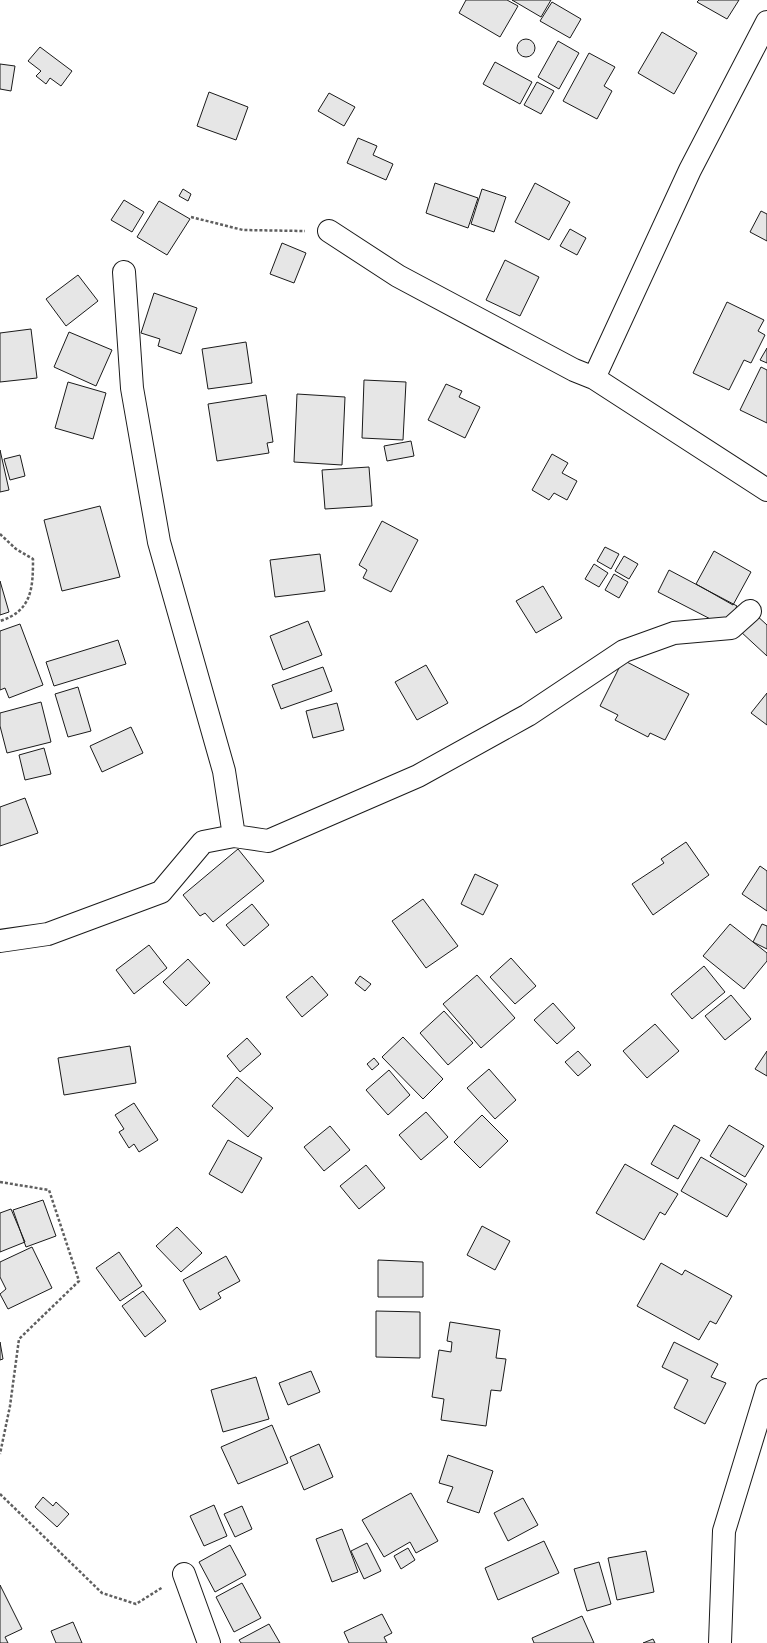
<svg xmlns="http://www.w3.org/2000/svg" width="767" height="1643" font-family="'Noto Sans',sans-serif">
<rect width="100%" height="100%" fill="#fff"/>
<path fill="#e6e6e6" stroke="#1a1a1a" d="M 466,0 L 507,0 L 518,6 L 500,37 L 459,13 Z
M 512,0 L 551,0 L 541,17 Z
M 699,0 L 739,0 L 727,19 L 697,2 Z
M 552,2 L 581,19 L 570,38 L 540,21 Z
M 662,32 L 697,53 L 674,94 L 638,73 Z
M517 48a9 9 0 1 1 18 0a9 9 0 1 1-18 0Z
M 558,41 L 579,53 L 559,89 L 538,77 Z
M 40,47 L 72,71 L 61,86 L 50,78 L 46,84 L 36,76 L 41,71 L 28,61 Z
M 589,53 L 615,67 L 604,86 L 612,91 L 597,119 L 563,101 Z
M 495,62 L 532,82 L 520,104 L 483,84 Z
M 0,64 L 15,66 L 11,91 L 0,89 Z
M 537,82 L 554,91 L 541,114 L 524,105 Z
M 209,92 L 248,107 L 236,140 L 197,126 Z
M 329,93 L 355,107 L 344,126 L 318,111 Z
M 358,138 L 377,146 L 373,155 L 393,164 L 386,180 L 347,163 Z
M 435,183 L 478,198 L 468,228 L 426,213 Z
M 535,183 L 570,202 L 549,240 L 515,222 Z
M 183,189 L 191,194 L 188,201 L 179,196 Z
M 482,189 L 506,197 L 494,232 L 471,224 Z
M 124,200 L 144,212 L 132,232 L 111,220 Z
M 159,201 L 190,219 L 167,255 L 137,237 Z
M 761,211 L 767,214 L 767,241 L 750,232 Z
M 570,229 L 586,238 L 577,255 L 560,246 Z
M 282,243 L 306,253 L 294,283 L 270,274 Z
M 505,260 L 539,277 L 520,316 L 486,300 Z
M 78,275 L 98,301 L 66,326 L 46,299 Z
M 154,293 L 197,308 L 181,354 L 158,346 L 160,339 L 141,333 Z
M 727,302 L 764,320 L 758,331 L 765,335 L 751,363 L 744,360 L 729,390 L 693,373 Z
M 31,329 L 37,378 L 0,382 L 0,333 Z
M 69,332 L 112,350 L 96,386 L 54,367 Z
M 246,342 L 252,383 L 208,389 L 202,349 Z
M 767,348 L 767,363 L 760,360 Z
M 761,367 L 767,370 L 767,423 L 740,410 Z
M 364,380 L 406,382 L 403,440 L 362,438 Z
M 68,382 L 106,393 L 93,439 L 55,428 Z
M 446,384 L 462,391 L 459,397 L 480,407 L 465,438 L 428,420 Z
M 297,394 L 345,397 L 342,465 L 294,462 Z
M 266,395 L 273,442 L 267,443 L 269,453 L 217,461 L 208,404 Z
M 411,441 L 414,456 L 387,461 L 384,446 Z
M 0,450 L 9,490 L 0,492 Z
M 552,454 L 568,463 L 562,473 L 577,481 L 567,500 L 554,493 L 549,500 L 532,490 Z
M 20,455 L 25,476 L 10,480 L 4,459 Z
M 369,467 L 372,506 L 325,509 L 322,470 Z
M 100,506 L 120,577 L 62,591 L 44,520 Z
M 382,521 L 418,540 L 391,592 L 363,578 L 367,570 L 359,565 Z
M 605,547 L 619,554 L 611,569 L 597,561 Z
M 714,551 L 751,572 L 733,605 L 696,584 Z
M 320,554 L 325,591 L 275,597 L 270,560 Z
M 624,556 L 638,564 L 629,579 L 615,571 Z
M 594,564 L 608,573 L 599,587 L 585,579 Z
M 669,570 L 737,606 L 726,627 L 658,592 Z
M 614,574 L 628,582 L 619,598 L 605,590 Z
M 0,581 L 9,612 L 0,615 Z
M 543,586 L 562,618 L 536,633 L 516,601 Z
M 755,614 L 767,625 L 767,656 L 740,631 Z
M 308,621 L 322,655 L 283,670 L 270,636 Z
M 20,624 L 43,685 L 9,698 L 5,688 L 0,690 L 0,631 Z
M 118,640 L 126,664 L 54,686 L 46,662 Z
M 623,660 L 689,694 L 665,740 L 650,733 L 648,737 L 615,720 L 618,715 L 600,706 Z
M 426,665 L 448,703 L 417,720 L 395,682 Z
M 323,667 L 332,691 L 281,709 L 272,685 Z
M 78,687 L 91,731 L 68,737 L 55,694 Z
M 767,693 L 767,725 L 751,713 Z
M 41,702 L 51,742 L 7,753 L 0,726 L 0,713 Z
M 337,703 L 344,730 L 313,738 L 306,711 Z
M 131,727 L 143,753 L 102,772 L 90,746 Z
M 44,748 L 51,774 L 25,780 L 19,755 Z
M 25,798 L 38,833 L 0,846 L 0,807 Z
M 686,842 L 709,875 L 653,915 L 632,884 L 664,863 L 661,859 Z
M 238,849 L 264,881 L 213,922 L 205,913 L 200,916 L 183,895 Z
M 760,866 L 767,871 L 767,911 L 742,894 Z
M 475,874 L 498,885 L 483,915 L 461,904 Z
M 423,899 L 458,946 L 426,968 L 392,921 Z
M 252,904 L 269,925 L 244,946 L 226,925 Z
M 730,924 L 767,953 L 767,961 L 744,989 L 703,956 Z
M 762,924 L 767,926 L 767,949 L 753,942 Z
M 149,945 L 167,968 L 134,994 L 116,970 Z
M 511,958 L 536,986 L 515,1004 L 490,977 Z
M 188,959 L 210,983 L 186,1006 L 163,982 Z
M 704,966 L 725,992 L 692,1019 L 671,994 Z
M 477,975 L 515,1018 L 481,1048 L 443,1004 Z
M 312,976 L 328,995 L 302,1017 L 286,997 Z
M 360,976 L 371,984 L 365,991 L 355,983 Z
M 731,995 L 751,1019 L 725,1040 L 705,1016 Z
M 553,1003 L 575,1028 L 557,1044 L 534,1020 Z
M 444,1011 L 473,1043 L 448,1065 L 420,1033 Z
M 655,1024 L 679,1051 L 647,1078 L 623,1051 Z
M 403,1037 L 443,1079 L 423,1099 L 382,1057 Z
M 247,1038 L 261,1054 L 240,1072 L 227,1056 Z
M 130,1046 L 136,1083 L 64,1095 L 58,1058 Z
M 578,1051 L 591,1065 L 578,1076 L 565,1062 Z
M 767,1051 L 767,1076 L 755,1069 Z
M 374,1058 L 379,1064 L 372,1070 L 367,1064 Z
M 489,1069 L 516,1100 L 495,1119 L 467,1088 Z
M 389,1070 L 410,1095 L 388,1115 L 366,1090 Z
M 237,1077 L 273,1108 L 248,1137 L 212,1106 Z
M 134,1103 L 158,1140 L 139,1152 L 134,1144 L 129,1148 L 119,1132 L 124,1129 L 115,1115 Z
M 426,1112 L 448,1137 L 421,1160 L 399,1135 Z
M 482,1115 L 508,1141 L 480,1168 L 454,1142 Z
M 674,1125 L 700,1140 L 678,1179 L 651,1164 Z
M 729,1125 L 764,1146 L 745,1177 L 710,1156 Z
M 330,1126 L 350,1150 L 324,1171 L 304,1147 Z
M 228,1140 L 262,1158 L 242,1193 L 209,1174 Z
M 701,1157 L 747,1184 L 727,1217 L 681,1191 Z
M 625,1164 L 678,1194 L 665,1215 L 660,1212 L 644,1240 L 596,1213 Z
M 366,1165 L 385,1188 L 359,1209 L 340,1186 Z
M 43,1200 L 56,1236 L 26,1247 L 13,1210 Z
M 11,1209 L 25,1242 L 0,1252 L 0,1213 Z
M 482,1226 L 510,1241 L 495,1270 L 467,1255 Z
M 177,1227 L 202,1253 L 181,1272 L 156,1246 Z
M 32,1247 L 52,1288 L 8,1309 L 0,1294 L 6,1289 L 0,1277 L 0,1262 Z
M 119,1252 L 142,1286 L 120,1301 L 96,1268 Z
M 226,1256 L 240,1281 L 218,1293 L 221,1298 L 200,1310 L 183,1280 Z
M 378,1260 L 423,1262 L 423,1297 L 378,1297 Z
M 661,1263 L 682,1275 L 685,1270 L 732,1296 L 716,1324 L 710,1321 L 699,1340 L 637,1306 Z
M 143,1291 L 166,1321 L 145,1337 L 122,1306 Z
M 376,1311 L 420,1312 L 420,1358 L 376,1357 Z
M 450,1322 L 500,1330 L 496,1358 L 506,1359 L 501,1391 L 491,1390 L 486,1426 L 441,1420 L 444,1399 L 432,1397 L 439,1350 L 451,1352 L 452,1342 L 447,1341 Z
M 0,1342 L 3,1359 L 0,1360 Z
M 674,1342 L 718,1364 L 711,1377 L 726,1383 L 705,1424 L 674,1408 L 688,1380 L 662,1367 Z
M 311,1371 L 320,1392 L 288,1405 L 279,1383 Z
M 256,1377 L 269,1419 L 223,1432 L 211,1390 Z
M 272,1425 L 288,1463 L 238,1484 L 221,1447 Z
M 319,1444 L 333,1477 L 304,1490 L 290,1457 Z
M 448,1455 L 493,1471 L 479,1513 L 447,1502 L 453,1487 L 439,1483 Z
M 411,1493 L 438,1541 L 416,1553 L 410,1542 L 384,1557 L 362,1520 Z
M 43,1497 L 53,1506 L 56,1502 L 69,1514 L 57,1527 L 35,1507 Z
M 523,1498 L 538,1525 L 508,1541 L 494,1513 Z
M 214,1505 L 227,1536 L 204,1546 L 190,1516 Z
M 242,1506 L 252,1529 L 235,1537 L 224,1514 Z
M 342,1529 L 358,1572 L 332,1582 L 316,1539 Z
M 544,1541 L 559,1573 L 498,1600 L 485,1568 Z
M 367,1543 L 381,1571 L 364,1579 L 351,1551 Z
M 230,1545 L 246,1575 L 215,1592 L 199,1562 Z
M 408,1548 L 415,1560 L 401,1569 L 394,1556 Z
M 646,1551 L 654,1592 L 617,1600 L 608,1558 Z
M 599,1562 L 611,1604 L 587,1611 L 574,1569 Z
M 242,1583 L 261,1618 L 234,1632 L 216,1597 Z
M 0,1585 L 22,1629 L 5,1637 L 8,1643 L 0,1643 Z
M 382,1614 L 392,1633 L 384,1637 L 387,1643 L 349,1643 L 344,1632 Z
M 582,1616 L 594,1643 L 534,1643 L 532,1638 Z
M 73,1622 L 82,1643 L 56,1643 L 51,1631 Z
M 269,1624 L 280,1643 L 241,1643 L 239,1640 Z
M 653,1639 L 655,1643 L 643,1643 Z"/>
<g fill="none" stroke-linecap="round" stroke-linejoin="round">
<defs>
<path id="minor" d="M 329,231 L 398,276 L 574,370 L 594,378 L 767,490
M 124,272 L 132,388 L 159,542 L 224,771 L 234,836
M 594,378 L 690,170 L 767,22
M 0,941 L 48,934 L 161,892 L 203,842 L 234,836 L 268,841 L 418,776 L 528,715 L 624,651 L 674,633 L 731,628 L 750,611
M 184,1574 L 209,1643
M 720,1643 L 724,1531 L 767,1390"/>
</defs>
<use href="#minor" stroke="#1a1a1a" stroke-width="24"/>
<path stroke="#5f5f5f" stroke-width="2.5" stroke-dasharray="3 2" stroke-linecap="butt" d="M 191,217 L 243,230 L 305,231
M 0,534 L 16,549 L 33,559 C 33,588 32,611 0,621
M 0,1182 L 49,1190 L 79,1281 L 19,1339 L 10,1406 L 0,1454
M 0,1494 L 102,1593 L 136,1604 L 163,1587"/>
<use href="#minor" stroke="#fff" stroke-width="22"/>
</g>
</svg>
